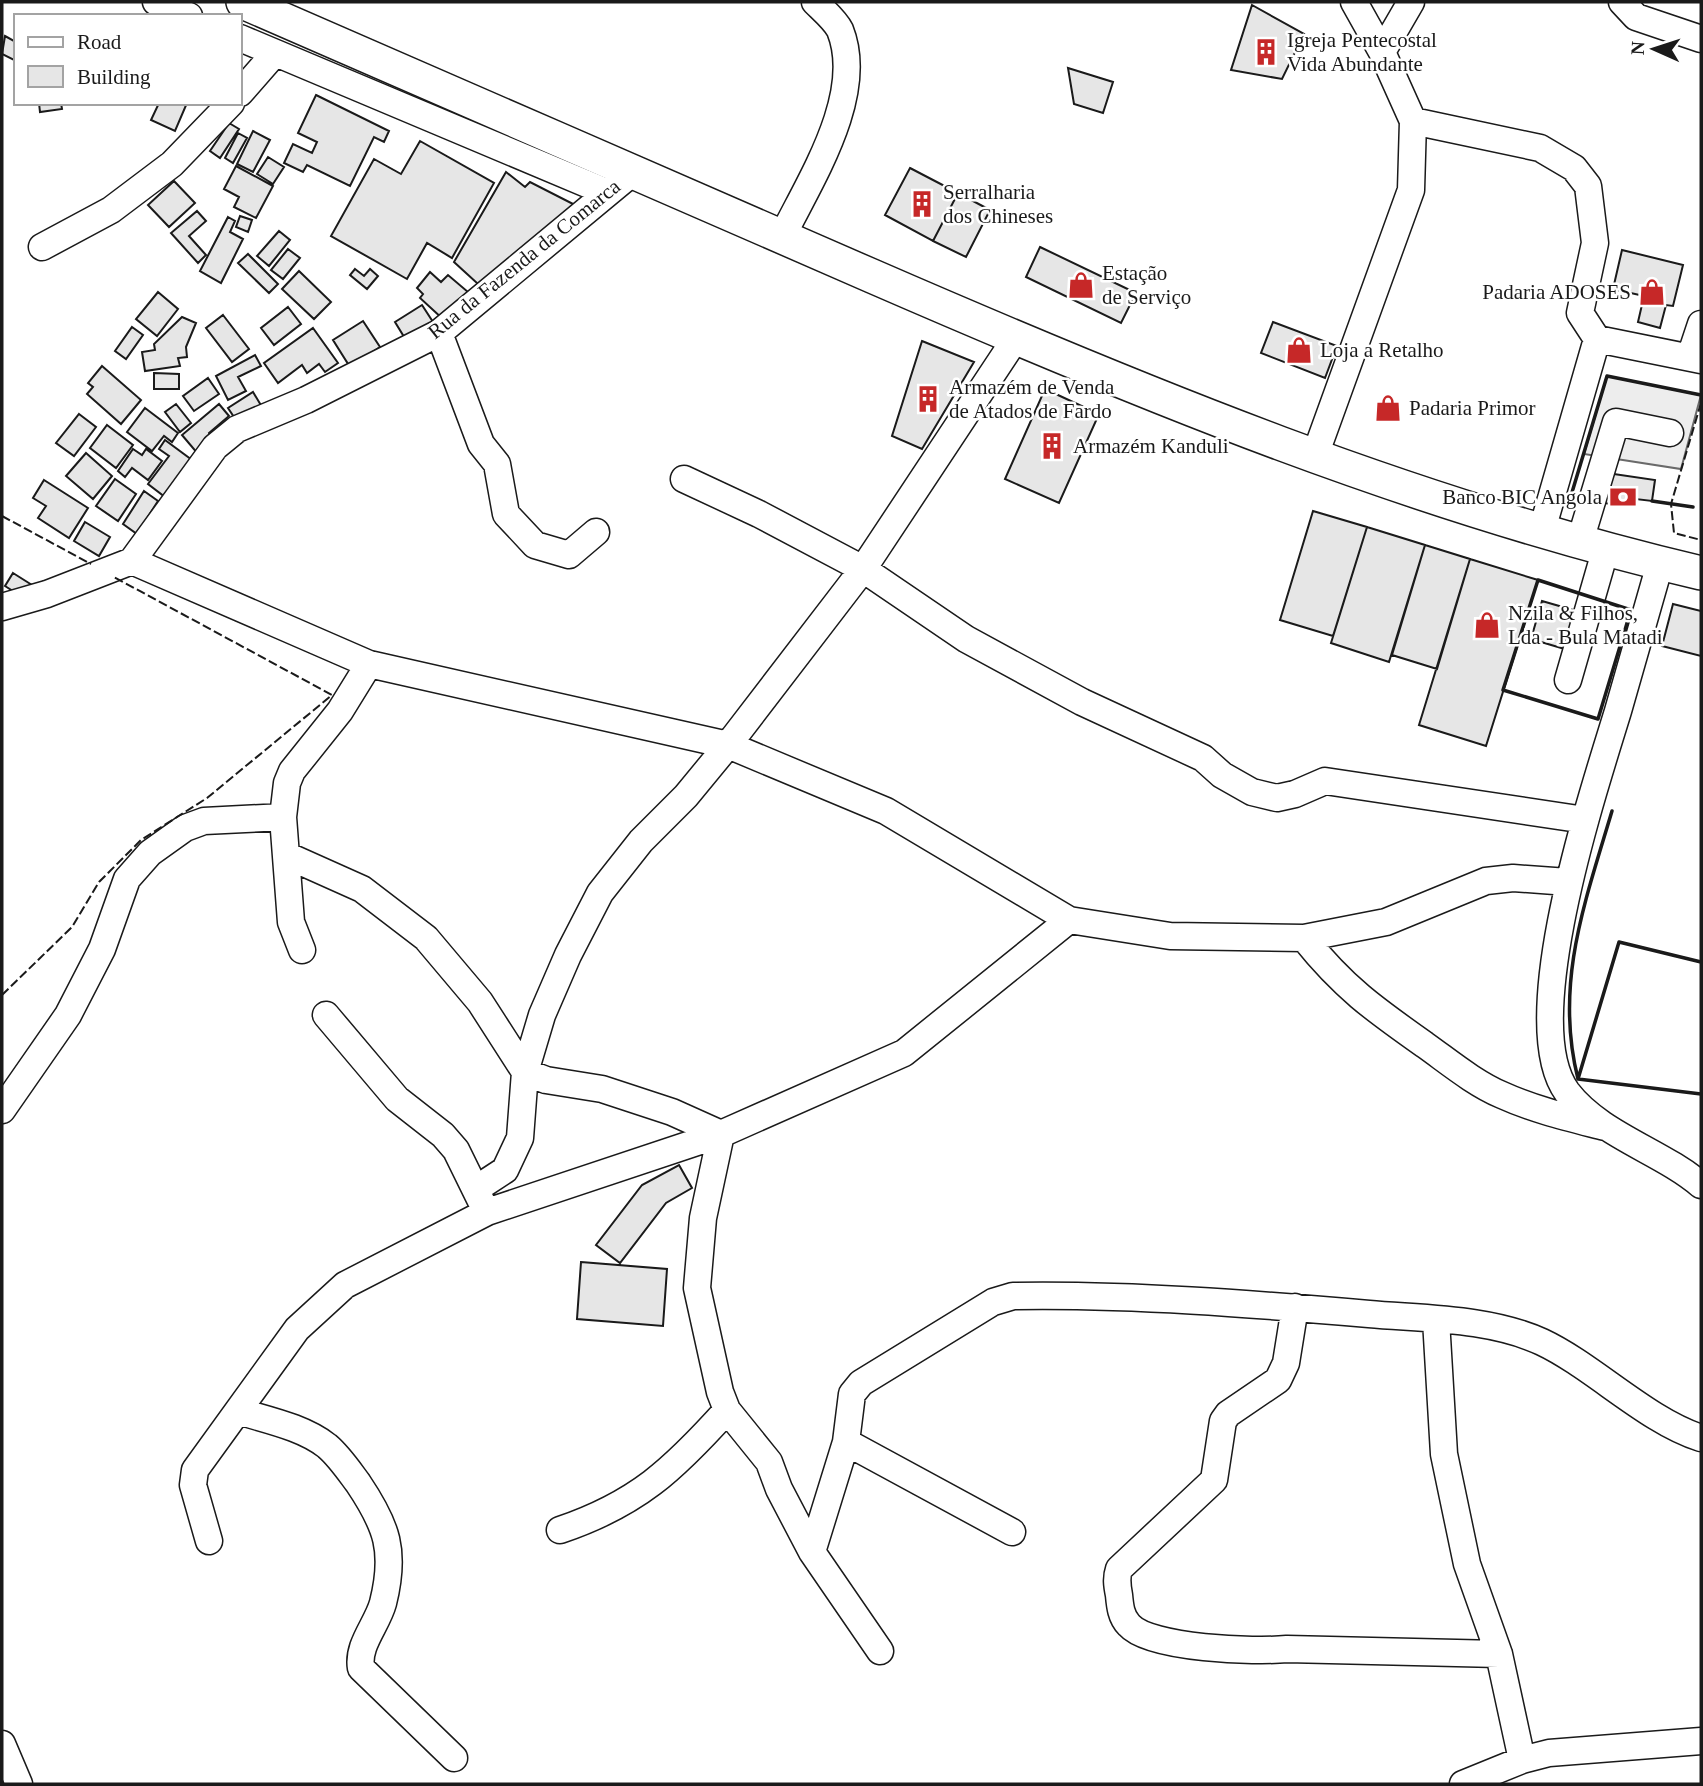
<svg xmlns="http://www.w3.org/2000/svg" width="1703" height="1786" font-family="'Times New Roman',serif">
<rect width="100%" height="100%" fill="#fff"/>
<path fill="#ededed" stroke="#6a6a6a" stroke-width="2" d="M 1607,376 L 1701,395 L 1681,469 L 1584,454 Z"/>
<path fill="#e6e6e6" stroke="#1a1a1a" stroke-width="2" d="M 1252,5 L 1304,34 L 1282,79 L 1231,70 Z
M 5,36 L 16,42 L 16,61 L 2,54 Z
M 1068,68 L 1113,82 L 1103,113 L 1074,104 Z
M 316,95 L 389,131 L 384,142 L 374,137 L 350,186 L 307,165 L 303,172 L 284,163 L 293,144 L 312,153 L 317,142 L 298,133 Z
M 39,103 L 61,103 L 62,109 L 40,112 Z
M 159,103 L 187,103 L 175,131 L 151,120 Z
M 229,123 L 239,129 L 220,158 L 210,151 Z
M 253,131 L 270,140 L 253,172 L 237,164 Z
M 238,133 L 247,138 L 233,163 L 225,158 Z
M 420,141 L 494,183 L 452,258 L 427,243 L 407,279 L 331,236 L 374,159 L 401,174 Z
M 268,157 L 284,167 L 273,184 L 257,174 Z
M 236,166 L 273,186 L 256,218 L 234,207 L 239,197 L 224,189 Z
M 910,168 L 958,193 L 933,241 L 885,215 Z
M 506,172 L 525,187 L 530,182 L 577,206 L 478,284 L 454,262 Z
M 174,181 L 195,203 L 169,227 L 148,205 Z
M 958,193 L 990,210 L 966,257 L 933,241 Z
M 197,211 L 206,221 L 189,236 L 206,255 L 198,263 L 171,233 Z
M 240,216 L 252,220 L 248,232 L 236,227 Z
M 228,217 L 235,221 L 230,232 L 243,239 L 221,283 L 200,271 Z
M 279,231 L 290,240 L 269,266 L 257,256 Z
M 1040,247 L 1136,293 L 1121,323 L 1026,277 Z
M 288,249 L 300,258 L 283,279 L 271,270 Z
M 1622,250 L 1683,265 L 1673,306 L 1666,305 L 1660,328 L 1638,322 L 1644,296 L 1613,289 Z
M 248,254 L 278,284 L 269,293 L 238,263 Z
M 355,269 L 364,276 L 370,269 L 378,276 L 367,289 L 350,275 Z
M 299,271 L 331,302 L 314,319 L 282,289 Z
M 430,272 L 441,282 L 448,275 L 468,292 L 444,320 L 420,298 L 423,294 L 417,288 Z
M 158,292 L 178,309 L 157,336 L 136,319 Z
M 422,305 L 433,322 L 406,340 L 395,322 Z
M 288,307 L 301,324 L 274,345 L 261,328 Z
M 223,315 L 249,349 L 232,362 L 206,328 Z
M 182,317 L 196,323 L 186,347 L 187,357 L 178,358 L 180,366 L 145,371 L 142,352 L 155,350 L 154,344 Z
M 363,321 L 380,347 L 350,367 L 333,340 Z
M 1273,322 L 1337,346 L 1325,378 L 1261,353 Z
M 132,327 L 143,335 L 126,359 L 115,351 Z
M 313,328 L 338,363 L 325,372 L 319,364 L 307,373 L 302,365 L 278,383 L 264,363 Z
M 922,341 L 974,362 L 922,449 L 892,436 Z
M 255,355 L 261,366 L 238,377 L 246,391 L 228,400 L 216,376 Z
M 102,366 L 141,400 L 121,424 L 87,394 L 93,387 L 88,383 Z
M 154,373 L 179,374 L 179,389 L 154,389 Z
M 208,378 L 219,394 L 194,411 L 183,396 Z
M 1045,389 L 1099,414 L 1059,503 L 1005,479 Z
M 253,392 L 262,407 L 238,423 L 228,408 Z
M 176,404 L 191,423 L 180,432 L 165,412 Z
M 219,404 L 229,416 L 209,433 L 211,438 L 198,454 L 182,435 Z
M 145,408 L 178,433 L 172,442 L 164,436 L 152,451 L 127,432 Z
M 79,414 L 96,427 L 74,456 L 56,443 Z
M 107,425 L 133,445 L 116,468 L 90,448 Z
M 165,440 L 192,460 L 165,497 L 148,484 L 169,456 L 159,449 Z
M 133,449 L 142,455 L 146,449 L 162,461 L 148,480 L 132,468 L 125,477 L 118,471 Z
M 86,453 L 112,476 L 93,499 L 66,476 Z
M 1607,473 L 1655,480 L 1652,501 L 1636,499 L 1635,507 L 1603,503 Z
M 115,479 L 136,494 L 118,521 L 96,506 Z
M 44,480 L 88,508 L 69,538 L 38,518 L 46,506 L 33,498 Z
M 144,491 L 158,501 L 137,534 L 123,524 Z
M 1313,511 L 1367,527 L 1333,636 L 1280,620 Z
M 85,522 L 110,537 L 99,556 L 74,541 Z
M 1367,527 L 1425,545 L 1389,662 L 1331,643 Z
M 1425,545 L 1470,559 L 1437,669 L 1392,655 Z
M 1470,559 L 1538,580 L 1486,746 L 1419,725 Z
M 13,573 L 32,585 L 24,598 L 5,586 Z
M 1542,601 L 1580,612 L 1568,650 L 1531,639 Z
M 1673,604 L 1701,611 L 1701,656 L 1662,646 Z
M 679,1165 L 692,1188 L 666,1203 L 620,1263 L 596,1245 L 642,1185 Z
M 581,1262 L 667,1269 L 663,1326 L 577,1319 Z"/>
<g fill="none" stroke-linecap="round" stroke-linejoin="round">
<defs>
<path id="minor" d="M 156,2 L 189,16
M 1622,2 L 1636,17 L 1701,39
M 240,38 L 606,192
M 1382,52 L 1411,2
M 240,93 L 275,53
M 1413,121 L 1540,148 L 1574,168 L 1588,186 L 1595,243 L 1580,313 L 1597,339 L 1542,530
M 782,237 C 810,180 866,95 840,30 C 835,20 823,10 815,2
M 42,247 L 111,210 L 172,164 L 231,103
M 439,333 L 481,444 L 497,464 L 506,514 L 535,545 L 569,555 L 596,532
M 1597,339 L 1701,360
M 1690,357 L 1701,324
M 1314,458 L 1411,190 L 1413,121 L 1382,52 L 1354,2
M 684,479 L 759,514 L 863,569 L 966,639 L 1082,702 L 1203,758 L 1222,775 L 1252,792 L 1277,798 L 1295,794 L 1325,781 L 1585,820
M 1580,541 L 1616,422 L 1670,433
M 132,561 L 369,664 L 728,745 L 886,811 L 1069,920
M 1660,564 C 1646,613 1632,662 1618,711 C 1594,790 1516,1022 1567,1092 C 1600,1135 1661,1151 1701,1185
M 2,607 L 47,594 L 132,561 L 215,447 L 237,429 L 306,400 L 439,333 L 633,172
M 1568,680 L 1606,548
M 286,855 L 362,889 L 426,938 L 480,1002 L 525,1072 L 546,1080 L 602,1089 L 672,1112 L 721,1134 L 703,1218 L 697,1288 L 720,1392 L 727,1410 L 769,1462 L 779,1489 L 812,1552 L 880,1651
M 1304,938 C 1344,988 1374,1009 1425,1045 C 1449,1062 1474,1083 1502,1095 C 1535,1110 1570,1118 1605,1127
M 302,950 L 291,922 L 283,817 L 287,783 L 292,771 L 340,711 L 369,664
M 326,1015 L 397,1099 L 443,1135 L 456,1150 L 483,1205
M 2,1110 L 68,1015 L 102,949 L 127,879 L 150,853 L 185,828 L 204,821 L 283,817
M 476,1189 L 505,1170 L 520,1138 L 525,1072 L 542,1015 L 568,955 L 600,893 L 641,841 L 686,796 L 728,745 L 863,569 L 1016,338
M 1295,1307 L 1286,1363 L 1278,1380 L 1228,1414 L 1223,1421 L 1214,1480 L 1119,1569 C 1116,1578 1117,1585 1119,1595 C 1120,1606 1121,1617 1129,1625 C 1150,1649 1256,1652 1287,1649 L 1499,1654
M 1436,1320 L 1444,1454 L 1467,1564 L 1499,1654 L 1522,1760
M 238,1411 C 267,1420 303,1427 327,1446 C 339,1456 349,1471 358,1483 C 387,1526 396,1551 383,1603 C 377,1625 357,1645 361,1668 L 454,1758
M 846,1442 L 1012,1532
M 560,1530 C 637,1504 673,1470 727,1410
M 209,1541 L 193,1485 L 195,1470 L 297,1329 L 345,1285 L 487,1212 L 721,1134 L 904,1053 L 1069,920 L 1170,936 L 1304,938 L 1386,922 L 1486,881 L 1513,878 L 1568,882
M 812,1552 L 846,1442 L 852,1394 L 861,1383 L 993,1302 L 1013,1296 C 1129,1294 1253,1304 1369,1314 C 1425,1319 1490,1318 1542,1342 C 1593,1366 1647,1421 1701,1438
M 2,1744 L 19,1784
M 1463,1784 L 1522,1760 L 1549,1753 L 1701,1741"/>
<path id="major" d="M 243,2 C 453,93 662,185 872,276 C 1141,393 1415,506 1701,573"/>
</defs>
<use href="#minor" stroke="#1a1a1a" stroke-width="29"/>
<use href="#major" stroke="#1a1a1a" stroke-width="36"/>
<use href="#minor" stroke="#fff" stroke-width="26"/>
<use href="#major" stroke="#fff" stroke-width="33"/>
<path stroke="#1a1a1a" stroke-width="2" stroke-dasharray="9 3.5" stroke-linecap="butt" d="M 1701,403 L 1671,504 L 1674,533 L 1701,540
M 2,516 L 91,564
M 2,995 L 72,927 L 99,882 L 141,840 L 207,798 L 332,695 L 112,576"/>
<path stroke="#1a1a1a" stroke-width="3.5" d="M 1570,499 L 1607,376 L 1701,395
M 1652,501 L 1693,507
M 1538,580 L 1631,610 L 1598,719 L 1503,690 Z
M 1701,962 L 1619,942 L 1578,1079 L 1701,1094
M 1578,1079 C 1554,984 1585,902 1612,811"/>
</g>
<defs>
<symbol id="building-bare" viewBox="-9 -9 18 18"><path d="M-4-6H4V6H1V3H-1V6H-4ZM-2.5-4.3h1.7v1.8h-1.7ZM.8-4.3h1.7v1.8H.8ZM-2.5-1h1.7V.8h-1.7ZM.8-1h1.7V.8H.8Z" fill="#c62828" stroke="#fff" stroke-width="2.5" paint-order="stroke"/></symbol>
<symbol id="shop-bare" viewBox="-9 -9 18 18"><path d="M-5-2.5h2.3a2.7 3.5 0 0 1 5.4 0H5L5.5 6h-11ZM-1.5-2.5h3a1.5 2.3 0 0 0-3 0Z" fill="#c62828" stroke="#fff" stroke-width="2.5" paint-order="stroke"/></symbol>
<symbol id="bank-bare" viewBox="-9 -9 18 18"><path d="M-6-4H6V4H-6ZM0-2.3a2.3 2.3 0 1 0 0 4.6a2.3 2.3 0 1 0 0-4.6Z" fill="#c62828" stroke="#fff" stroke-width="2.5" paint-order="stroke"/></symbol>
</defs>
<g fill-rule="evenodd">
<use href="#building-bare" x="1247" y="33" width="38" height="38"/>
<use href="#building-bare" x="903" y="185" width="38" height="38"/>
<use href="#shop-bare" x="1062" y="266" width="38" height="38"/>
<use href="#shop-bare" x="1633" y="273" width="38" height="38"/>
<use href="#shop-bare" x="1280" y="331" width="38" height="38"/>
<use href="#building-bare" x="909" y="380" width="38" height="38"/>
<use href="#shop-bare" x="1369" y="389" width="38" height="38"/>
<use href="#building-bare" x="1033" y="427" width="38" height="38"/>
<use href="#bank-bare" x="1604" y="478" width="38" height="38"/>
<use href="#shop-bare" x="1468" y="606" width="38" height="38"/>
</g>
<g text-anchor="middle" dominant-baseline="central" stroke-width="5" stroke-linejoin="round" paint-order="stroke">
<g font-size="21" fill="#1a1a1a" stroke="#fff" text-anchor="start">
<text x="1287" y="40">Igreja Pentecostal<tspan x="1287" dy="24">Vida Abundante</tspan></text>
<text x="943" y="192">Serralharia<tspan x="943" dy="24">dos Chineses</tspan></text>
<text x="1102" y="273">Estação<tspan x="1102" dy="24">de Serviço</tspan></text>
<text x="1631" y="292" text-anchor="end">Padaria ADOSES</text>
<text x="1320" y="350">Loja a Retalho</text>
<text x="949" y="387">Armazém de Venda<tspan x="949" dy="24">de Atados de Fardo</tspan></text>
<text x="1409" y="408">Padaria Primor</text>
<text x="1073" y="446">Armazém Kanduli</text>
<text x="1602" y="497" text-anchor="end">Banco BIC Angola</text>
<text x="1508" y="613">Nzila &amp; Filhos,<tspan x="1508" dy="24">Lda - Bula Matadi</tspan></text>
</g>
<g font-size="21" fill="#1a1a1a" stroke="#fff">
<text transform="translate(524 259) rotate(-39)">Rua da Fazenda da Comarca</text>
</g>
</g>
<rect width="1703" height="1786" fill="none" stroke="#1a1a1a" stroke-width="7"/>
<rect x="14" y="14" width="228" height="91" fill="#ffffff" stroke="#a3a3a3" stroke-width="2"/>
<rect x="28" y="37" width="35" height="10" fill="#ffffff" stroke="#a3a3a3" stroke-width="2"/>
<text x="77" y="49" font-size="21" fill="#1a1a1a">Road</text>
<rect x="28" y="66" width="35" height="21" fill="#e6e6e6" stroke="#a3a3a3" stroke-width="2"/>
<text x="77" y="84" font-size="21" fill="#1a1a1a">Building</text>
<g transform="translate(1654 49) rotate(273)" stroke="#ffffff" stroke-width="5" paint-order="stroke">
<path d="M0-5L12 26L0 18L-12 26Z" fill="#1a1a1a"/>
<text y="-10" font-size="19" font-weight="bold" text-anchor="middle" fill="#1a1a1a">N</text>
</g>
</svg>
